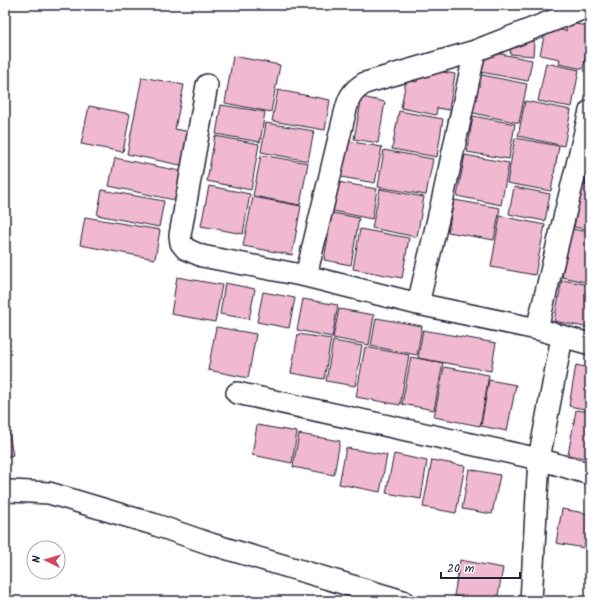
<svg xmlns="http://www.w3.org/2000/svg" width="595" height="606" font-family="Kalam,sans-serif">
<rect width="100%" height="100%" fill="#fff"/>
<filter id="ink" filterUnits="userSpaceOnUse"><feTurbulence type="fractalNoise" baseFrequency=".025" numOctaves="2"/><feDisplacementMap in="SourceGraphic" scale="8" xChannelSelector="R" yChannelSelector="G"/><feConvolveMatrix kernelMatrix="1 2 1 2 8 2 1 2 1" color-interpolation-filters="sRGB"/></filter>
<g filter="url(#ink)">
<path fill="#f1b9cf" stroke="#22223b" d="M 567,22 L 590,27 L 590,36 L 583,69 L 559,64 L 560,59 L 540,55 L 546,27 L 566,31 Z
M 512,39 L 534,41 L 533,56 L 510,54 Z
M 485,51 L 532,60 L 528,81 L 481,72 Z
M 233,56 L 280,65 L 271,112 L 225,103 Z
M 546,63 L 579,70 L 572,107 L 538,101 Z
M 420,68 L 455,74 L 449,110 L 437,108 L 436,115 L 401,108 L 406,80 L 417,82 Z
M 477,74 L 527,84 L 519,123 L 469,112 Z
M 142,77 L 184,85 L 175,129 L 191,132 L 185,166 L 127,154 Z
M 278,90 L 330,100 L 325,130 L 272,121 Z
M 362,97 L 385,102 L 378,143 L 354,139 Z
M 525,101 L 571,110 L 564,146 L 518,136 Z
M 221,105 L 265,112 L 260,142 L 216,134 Z
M 89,106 L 130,114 L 123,152 L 81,144 Z
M 399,111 L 443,119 L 437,157 L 392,149 Z
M 473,116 L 515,124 L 509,159 L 467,152 Z
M 266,123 L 314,131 L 308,161 L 261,152 Z
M 215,136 L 259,144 L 251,190 L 207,181 Z
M 515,138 L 559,146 L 551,191 L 507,183 Z
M 347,141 L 382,147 L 375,183 L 341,177 Z
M 384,150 L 433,159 L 426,195 L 378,187 Z
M 261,155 L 308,163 L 300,205 L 253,196 Z
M 465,155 L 509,163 L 501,205 L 457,196 Z
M 115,158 L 185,172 L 179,201 L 109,186 Z
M 590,158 L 590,185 L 585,184 Z
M 338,182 L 377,189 L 372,219 L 333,211 Z
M 582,184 L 590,186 L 590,230 L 574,227 Z
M 209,186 L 250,194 L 243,234 L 201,226 Z
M 514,187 L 550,194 L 545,221 L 509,214 Z
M 380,189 L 424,197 L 417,237 L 372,228 Z
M 102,190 L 164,201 L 159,227 L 97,215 Z
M 253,197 L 301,206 L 292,255 L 243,246 Z
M 454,200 L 500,208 L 494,240 L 448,232 Z
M 332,213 L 359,218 L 351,265 L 324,260 Z
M 500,216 L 545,225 L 535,275 L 491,267 Z
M 85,217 L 160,230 L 155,259 L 80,245 Z
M 360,229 L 409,238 L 402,278 L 353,269 Z
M 571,229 L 590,232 L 590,283 L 562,277 Z
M 177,277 L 222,285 L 215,322 L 171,314 Z
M 562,280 L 590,285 L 590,328 L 554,321 Z
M 225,283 L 255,289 L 249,319 L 220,314 Z
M 263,292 L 295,298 L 289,328 L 257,322 Z
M 303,299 L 338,305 L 332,337 L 297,330 Z
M 339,309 L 374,315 L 369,345 L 333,338 Z
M 376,318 L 422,326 L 417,355 L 371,346 Z
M 216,327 L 256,334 L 248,378 L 208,370 Z
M 423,330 L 496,343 L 491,371 L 418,358 Z
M 298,334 L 331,339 L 324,379 L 291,373 Z
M 333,341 L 362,346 L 355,386 L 326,381 Z
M 365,347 L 409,355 L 400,405 L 356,397 Z
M 411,357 L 443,363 L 434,410 L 402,404 Z
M 576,365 L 590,368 L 590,410 L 569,406 Z
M 444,367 L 489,375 L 480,426 L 434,417 Z
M 489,380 L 516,385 L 507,431 L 481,426 Z
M 576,410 L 590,412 L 590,459 L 568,455 Z
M 5,414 L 13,455 L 5,457 Z
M 257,425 L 297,432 L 292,463 L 252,455 Z
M 299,434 L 340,441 L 334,475 L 293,467 Z
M 346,448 L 387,455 L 380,492 L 339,484 Z
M 394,454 L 427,461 L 421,499 L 386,493 Z
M 432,460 L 465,466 L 456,513 L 423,507 Z
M 469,469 L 500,475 L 492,514 L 462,509 Z
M 562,509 L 590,514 L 590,549 L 556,543 Z
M 460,560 L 503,568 L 497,601 L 478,601 L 454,596 Z"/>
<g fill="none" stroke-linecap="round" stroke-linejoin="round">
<defs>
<path id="street" d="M 475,51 L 590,6
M 207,85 L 180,235 L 181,243 L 186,249 L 202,256 L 306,276 L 418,304 L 537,329 L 590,344
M 306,276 L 343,121 C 348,103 347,94 365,83 L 475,51 L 442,202 L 418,304
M 537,329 L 590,111
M 237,393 L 539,459 L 590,474
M 5,492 L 11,491 L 49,493 L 153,524 L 211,544 L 403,601
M 531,601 L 539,459 L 562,337"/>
</defs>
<use href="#street" stroke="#22223b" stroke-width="24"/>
<use href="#street" stroke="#fff" stroke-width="21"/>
</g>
</g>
<rect width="595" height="606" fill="none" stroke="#fff" stroke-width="20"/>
<rect x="10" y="10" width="575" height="586" fill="none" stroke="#22223b" stroke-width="1.5" filter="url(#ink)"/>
<g transform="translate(46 560) rotate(275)"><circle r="19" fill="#ffffff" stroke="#a7a7b1"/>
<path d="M0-3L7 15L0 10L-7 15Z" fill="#d1495b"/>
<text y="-6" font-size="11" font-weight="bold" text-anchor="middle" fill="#22223b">N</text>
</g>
<path d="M441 572v6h79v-6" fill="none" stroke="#22223b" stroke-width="2"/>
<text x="447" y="572" font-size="12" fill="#22223b" stroke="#ffffff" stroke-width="3" paint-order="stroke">20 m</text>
</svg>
